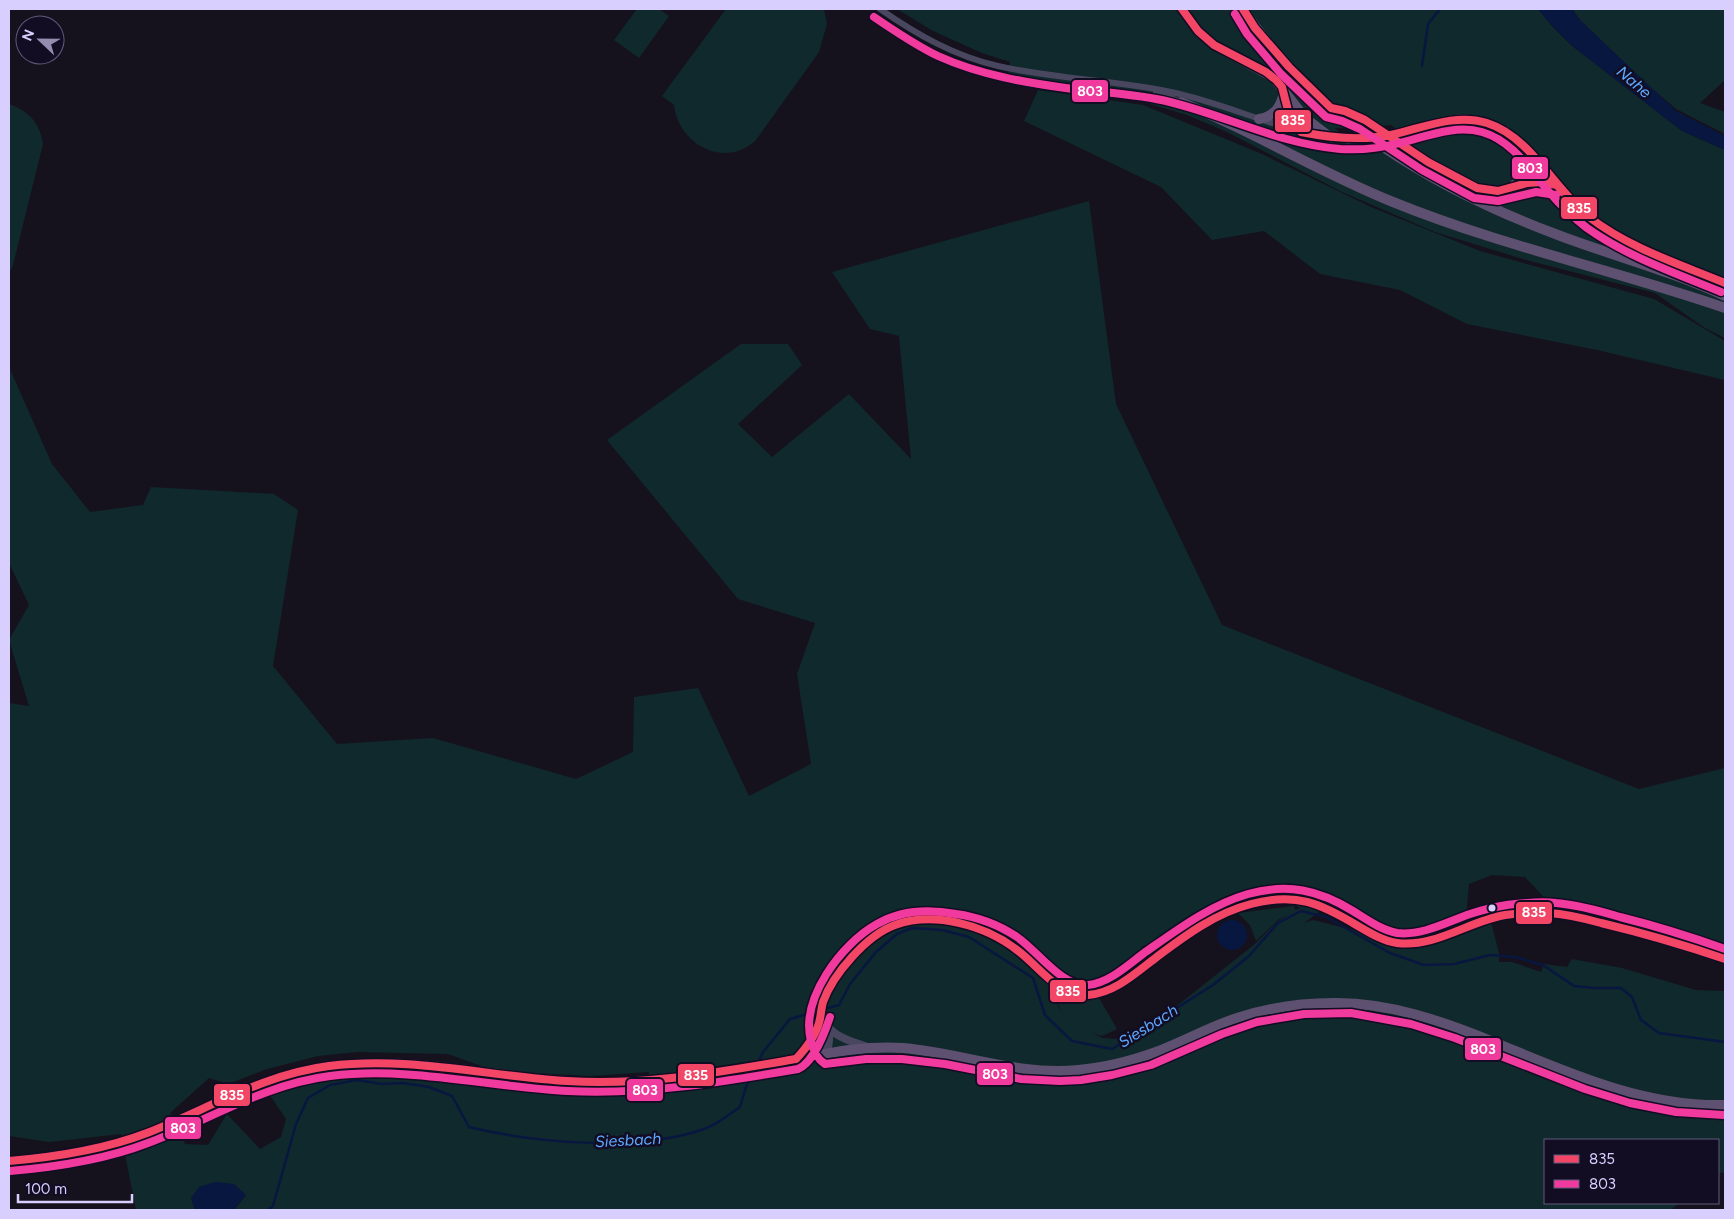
<svg xmlns="http://www.w3.org/2000/svg" width="1734" height="1219" font-family="Figtree,sans-serif">
<rect width="100%" height="100%" fill="#15121e"/>
<path fill="#10292c" fill-rule="evenodd" d="M 637,9 L 659,9 L 669,16 L 639,58 L 614,40 Z
M 726,9 L 824,9 L 827,24 L 819,52 L 756,140 C 725,170 678,144 674,105 L 662,96 Z
M 897,9 L 1538,9 L 1552,26 L 1571,45 L 1682,131 L 1725,150 L 1725,338 L 1705,328 L 1655,293 L 1526,260 L 1435,232 L 1342,192 L 1227,132 L 1187,115 L 1130,98 L 1035,86 L 1008,76 L 1010,62 L 982,53 L 933,31 ZM 1391,125 L 1411,142 L 1378,150 L 1358,150 L 1335,128 L 1362,128 Z
M 1572,9 L 1725,9 L 1725,80 L 1700,103 L 1725,112 L 1725,134 L 1676,109 L 1642,80 L 1581,21 Z
M 1038,90 L 1143,105 L 1262,154 L 1371,207 L 1480,251 L 1654,299 L 1725,341 L 1725,380 L 1597,350 L 1467,324 L 1400,290 L 1320,274 L 1264,231 L 1212,240 L 1161,187 L 1024,121 Z
M 9,104 C 29,111 40,123 43,144 L 13,265 L 9,274 Z
M 1089,201 L 1116,404 L 1222,625 L 1639,789 L 1725,768 L 1725,955 L 1622,923 L 1553,907 L 1525,877 L 1492,875 L 1469,884 L 1466,919 L 1421,939 L 1385,935 L 1327,906 L 1304,923 L 1313,920 L 1353,930 L 1383,944 L 1405,948 L 1423,947 L 1491,922 L 1499,953 L 1499,962 L 1512,962 L 1541,972 L 1544,964 L 1567,967 L 1572,959 L 1622,968 L 1696,990 L 1725,991 L 1725,1172 L 1718,1174 L 1718,1140 L 1545,1140 L 1545,1203 L 1679,1203 L 1671,1210 L 234,1210 L 246,1195 L 191,1198 L 195,1210 L 136,1210 L 121,1134 L 49,1142 L 9,1136 L 9,703 L 29,706 L 9,640 L 29,605 L 9,563 L 9,367 L 52,464 L 90,512 L 143,505 L 151,487 L 274,494 L 298,510 L 273,666 L 337,744 L 433,738 L 576,779 L 633,752 L 634,697 L 698,688 L 749,796 L 811,764 L 797,674 L 815,623 L 738,599 L 607,440 L 741,344 L 788,344 L 802,365 L 738,424 L 772,457 L 849,394 L 911,459 L 899,336 L 870,329 L 832,272 ZM 1272,893 L 1300,908 L 1295,910 L 1294,906 L 1238,913 L 1250,925 L 1256,941 L 1278,920 L 1289,914 L 1278,921 L 1255,944 L 1159,1020 L 1140,1031 L 1118,1039 L 1103,1038 L 1092,1033 L 1102,1036 L 1117,1029 L 1099,998 L 1077,1001 L 1058,995 L 1056,1001 L 1064,1016 L 1055,1001 L 1061,976 L 1082,989 L 1137,961 L 1142,946 L 1174,938 L 1198,923 L 1239,902 ZM 358,1052 L 448,1054 L 487,1068 L 534,1073 L 591,1076 L 649,1072 L 648,1093 L 573,1094 L 385,1074 L 329,1075 L 269,1094 L 286,1119 L 281,1137 L 260,1149 L 227,1114 L 208,1145 L 185,1144 L 170,1113 L 209,1078 L 228,1084 L 267,1069 L 318,1056 Z"/>
<path fill="#08173f" d="M 1538,9 L 1572,9 L 1581,21 L 1676,111 L 1725,136 L 1725,150 L 1682,131 L 1571,45 L 1552,26 Z
M1217 935a15 15 0 1 1 30 0a15 15 0 1 1-30 0Z
M 215,1182 L 234,1184 L 246,1195 L 234,1210 L 195,1210 L 191,1198 L 199,1187 Z"/>
<g fill="none" stroke-linecap="round" stroke-linejoin="round">
<path stroke="#08173f" stroke-width="2.5" d="M 1422,66 L 1428,24 L 1440,9
M 824,1009 L 839,1005 L 850,984 L 876,952 L 897,934 L 912,928 L 942,930 L 969,937 L 1033,978 L 1045,1015 L 1072,1041 L 1112,1049 L 1213,985 L 1249,956 L 1278,923 L 1301,911 L 1326,917 L 1390,953 L 1424,965 L 1454,964 L 1490,955 L 1515,957 L 1543,965 L 1574,986 L 1595,988 L 1621,988 L 1632,997 L 1641,1020 L 1659,1033 L 1725,1042
M 758,1063 L 763,1052 L 790,1019 L 818,1011
M 268,1210 L 273,1206 L 296,1124 L 308,1098 L 330,1085 L 357,1080 L 382,1084 L 403,1083 L 429,1087 L 452,1096 L 469,1127 C 535,1143 639,1152 704,1129 C 717,1125 729,1114 740,1107 L 746,1087 L 754,1070"/>
<path stroke="#49465f" stroke-width="6" d="M 880,9 C 916,34 954,56 998,66 C 1055,79 1114,80 1171,92 C 1215,101 1257,120 1301,132
M 1156,92 L 1181,102"/>
<path stroke="#49465f" stroke-width="8" d="M 821,1014 C 828,1036 848,1040 867,1047
M 818,1027 L 822,1046 L 827,1054
M 827,1054 L 829,1041 L 829,1030
M 796,1059 C 806,1048 815,1037 819,1023 C 821,1016 821,1009 823,1002 C 833,974 868,935 895,925 C 933,911 986,926 1018,950 C 1035,964 1060,995 1083,995 C 1111,996 1136,972 1158,956 C 1183,938 1216,914 1246,905 C 1268,898 1298,896 1320,905 C 1333,910 1346,919 1358,926 C 1370,933 1383,941 1397,943 C 1432,948 1462,923 1495,917 C 1514,914 1535,911 1554,913 C 1572,914 1589,920 1607,924 C 1647,934 1686,946 1725,959"/>
<path stroke="#565372" stroke-width="9" d="M 1301,132 L 1348,139
M 1401,133 C 1420,127 1440,120 1460,119 C 1506,119 1530,153 1556,185 C 1568,198 1581,211 1595,221 C 1634,250 1681,264 1725,283"/>
<path stroke="#5e5070" stroke-width="10" d="M 1182,9 L 1198,31 L 1214,45 L 1273,77 L 1305,118 L 1331,138
M 1243,9 C 1317,120 1435,189 1558,235 C 1613,256 1672,271 1725,296
M 1283,93 L 1289,114 L 1301,132
M 1181,102 C 1254,132 1321,173 1393,202 C 1501,246 1615,270 1725,308
M 1336,109 L 1365,120 L 1428,162 L 1477,188 L 1498,191 L 1535,182 L 1557,185
M 1259,119 C 1272,117 1280,109 1283,96
M 1505,131 C 1517,150 1530,166 1513,187
M 9,1161 C 50,1158 92,1153 131,1139 C 195,1116 253,1079 321,1068 C 418,1051 515,1085 613,1082 C 670,1080 723,1072 780,1062 C 820,1055 861,1045 903,1048 C 962,1053 1018,1076 1078,1070 C 1104,1068 1131,1061 1156,1052 C 1183,1042 1209,1027 1237,1018 C 1268,1008 1301,1003 1333,1003 C 1389,1002 1445,1022 1496,1043 C 1569,1073 1644,1107 1725,1105"/>
<path stroke="#565372" stroke-width="9" d="M 1348,139 L 1375,138 L 1401,133"/>
<defs>
<path id="bus-1" d="M 1182,9 L 1198,31 L 1214,45 L 1266,72 L 1276,80 L 1282,87 L 1289,114 L 1301,132 C 1331,138 1361,141 1391,135 C 1423,128 1455,113 1487,123 C 1531,137 1554,189 1589,217 C 1629,248 1679,264 1725,283
M 1243,9 L 1255,28 L 1289,67 L 1331,108 L 1345,111 L 1365,120 L 1428,162 L 1477,188 L 1498,191 L 1527,183 L 1542,182 L 1557,185 L 1565,195
M 9,1161 C 56,1157 103,1150 147,1133 C 208,1109 264,1074 329,1066 C 409,1056 487,1076 567,1081 C 644,1086 720,1072 796,1059 C 806,1048 815,1037 819,1023 C 821,1016 821,1009 823,1002 C 833,974 867,935 895,925 C 934,911 985,925 1017,950 C 1039,966 1058,997 1088,995 C 1115,993 1137,972 1158,956 C 1186,935 1216,913 1251,904 C 1296,892 1320,903 1358,926 C 1370,933 1383,941 1397,943 C 1435,948 1469,921 1505,915 C 1519,913 1534,912 1548,913 C 1566,914 1583,918 1601,923 C 1643,933 1684,945 1725,959"/>
<path id="bus-2" d="M 1235,14 L 1247,34 L 1281,74 L 1326,117 L 1342,121 L 1360,129 L 1422,170 L 1474,198 L 1498,201 L 1536,192 L 1556,195
M 874,17 C 895,31 915,45 938,56 C 980,75 1027,83 1073,89 C 1105,93 1138,94 1170,102 C 1227,116 1280,144 1340,149 C 1358,150 1377,149 1395,144 C 1423,138 1453,124 1482,132 C 1513,141 1530,170 1550,193 C 1561,206 1574,218 1587,228 C 1628,257 1675,273 1721,292
M 1724,1115 L 1676,1112 L 1630,1103 L 1585,1089 L 1455,1038 L 1411,1024 L 1351,1013 L 1304,1014 L 1257,1022 L 1222,1034 L 1151,1065 L 1112,1075 L 1081,1080 L 1060,1081 L 1021,1079 L 945,1064 L 902,1059 L 866,1059 L 825,1064 C 817,1059 813,1050 811,1041 C 800,999 841,944 877,924 C 901,910 929,909 956,914 C 978,917 999,925 1017,937 C 1038,951 1061,987 1088,985 C 1109,983 1128,965 1144,953 C 1177,930 1210,905 1248,894 C 1288,883 1319,890 1353,911 C 1366,919 1381,930 1397,933 C 1422,936 1447,922 1470,914 C 1482,910 1495,907 1507,905 C 1524,903 1540,901 1556,903 C 1578,905 1600,911 1620,917 C 1656,926 1691,937 1725,949
M 10,1171 C 57,1167 104,1160 148,1143 C 209,1120 265,1084 330,1076 C 410,1066 489,1087 568,1091 C 646,1095 722,1082 798,1069 C 813,1063 825,1032 830,1017"/>
</defs>
<use href="#bus-1" stroke="#120d23" stroke-width="11"/>
<use href="#bus-2" stroke="#120d23" stroke-width="11"/>
<use href="#bus-1" stroke="#f34667" stroke-width="8"/>
<use href="#bus-2" stroke="#f13a9d" stroke-width="8"/>
</g>
<circle fill="#d8cfff" stroke="#120d23" stroke-width="2" cx="1492" cy="908" r="4.5"/>
<g text-anchor="middle" dominant-baseline="central" stroke-width="5" stroke-linejoin="round" paint-order="stroke">
<g font-size="16" font-style="italic" fill="#5da9ff" stroke="#120d23">
<text transform="translate(1634 82) rotate(41)">Nahe</text>
<text transform="translate(1148 1026) rotate(-32)">Siesbach</text>
<text transform="translate(628 1140) rotate(-3)">Siesbach</text>
</g>
</g>
<g stroke="#120d23" stroke-width="2">
<rect x="1071" y="79" width="38" height="24" rx="5" fill="#f13a9d"/>
<rect x="1274" y="109" width="38" height="24" rx="5" fill="#f34667"/>
<rect x="1511" y="156" width="38" height="24" rx="5" fill="#f13a9d"/>
<rect x="1560" y="196" width="38" height="24" rx="5" fill="#f34667"/>
<rect x="1515" y="901" width="38" height="24" rx="5" fill="#f34667"/>
<rect x="1049" y="979" width="38" height="24" rx="5" fill="#f34667"/>
<rect x="1464" y="1037" width="38" height="24" rx="5" fill="#f13a9d"/>
<rect x="976" y="1062" width="38" height="24" rx="5" fill="#f13a9d"/>
<rect x="677" y="1063" width="38" height="24" rx="5" fill="#f34667"/>
<rect x="626" y="1078" width="38" height="24" rx="5" fill="#f13a9d"/>
<rect x="213" y="1083" width="38" height="24" rx="5" fill="#f34667"/>
<rect x="164" y="1116" width="38" height="24" rx="5" fill="#f13a9d"/>
</g>
<g font-size="14" text-anchor="middle" font-weight="bold" fill="#fff">
<text x="1090" y="96">803</text>
<text x="1293" y="125">835</text>
<text x="1530" y="173">803</text>
<text x="1579" y="213">835</text>
<text x="1534" y="917">835</text>
<text x="1068" y="996">835</text>
<text x="1483" y="1054">803</text>
<text x="995" y="1079">803</text>
<text x="696" y="1080">835</text>
<text x="645" y="1095">803</text>
<text x="232" y="1100">835</text>
<text x="183" y="1133">803</text>
</g>
<rect width="1734" height="1219" fill="none" stroke="#d8cfff" stroke-width="20"/>
<rect x="1544" y="1139" width="175" height="65" fill="#120d23" stroke="#615b7b"/>
<rect x="1554" y="1155" width="25" height="8" fill="#f34667" stroke="#615b7b"/>
<text x="1589" y="1164" font-size="15" fill="#d8cfff">835</text>
<rect x="1554" y="1180" width="25" height="8" fill="#f13a9d" stroke="#615b7b"/>
<text x="1589" y="1189" font-size="15" fill="#d8cfff">803</text>
<g transform="translate(40 40) rotate(292)"><circle r="24" fill="#120d23" stroke="#615b7b"/>
<path d="M0-4L9 19L0 12L-9 19Z" fill="#948db0"/>
<text y="-8" font-size="14" font-weight="bold" text-anchor="middle" fill="#d8cfff">N</text>
</g>
<path d="M18 1194v8h114v-8" fill="none" stroke="#d8cfff" stroke-width="2.5"/>
<text x="25" y="1194" font-size="15" fill="#d8cfff" stroke="#120d23" stroke-width="4" paint-order="stroke">100 m</text>
</svg>
